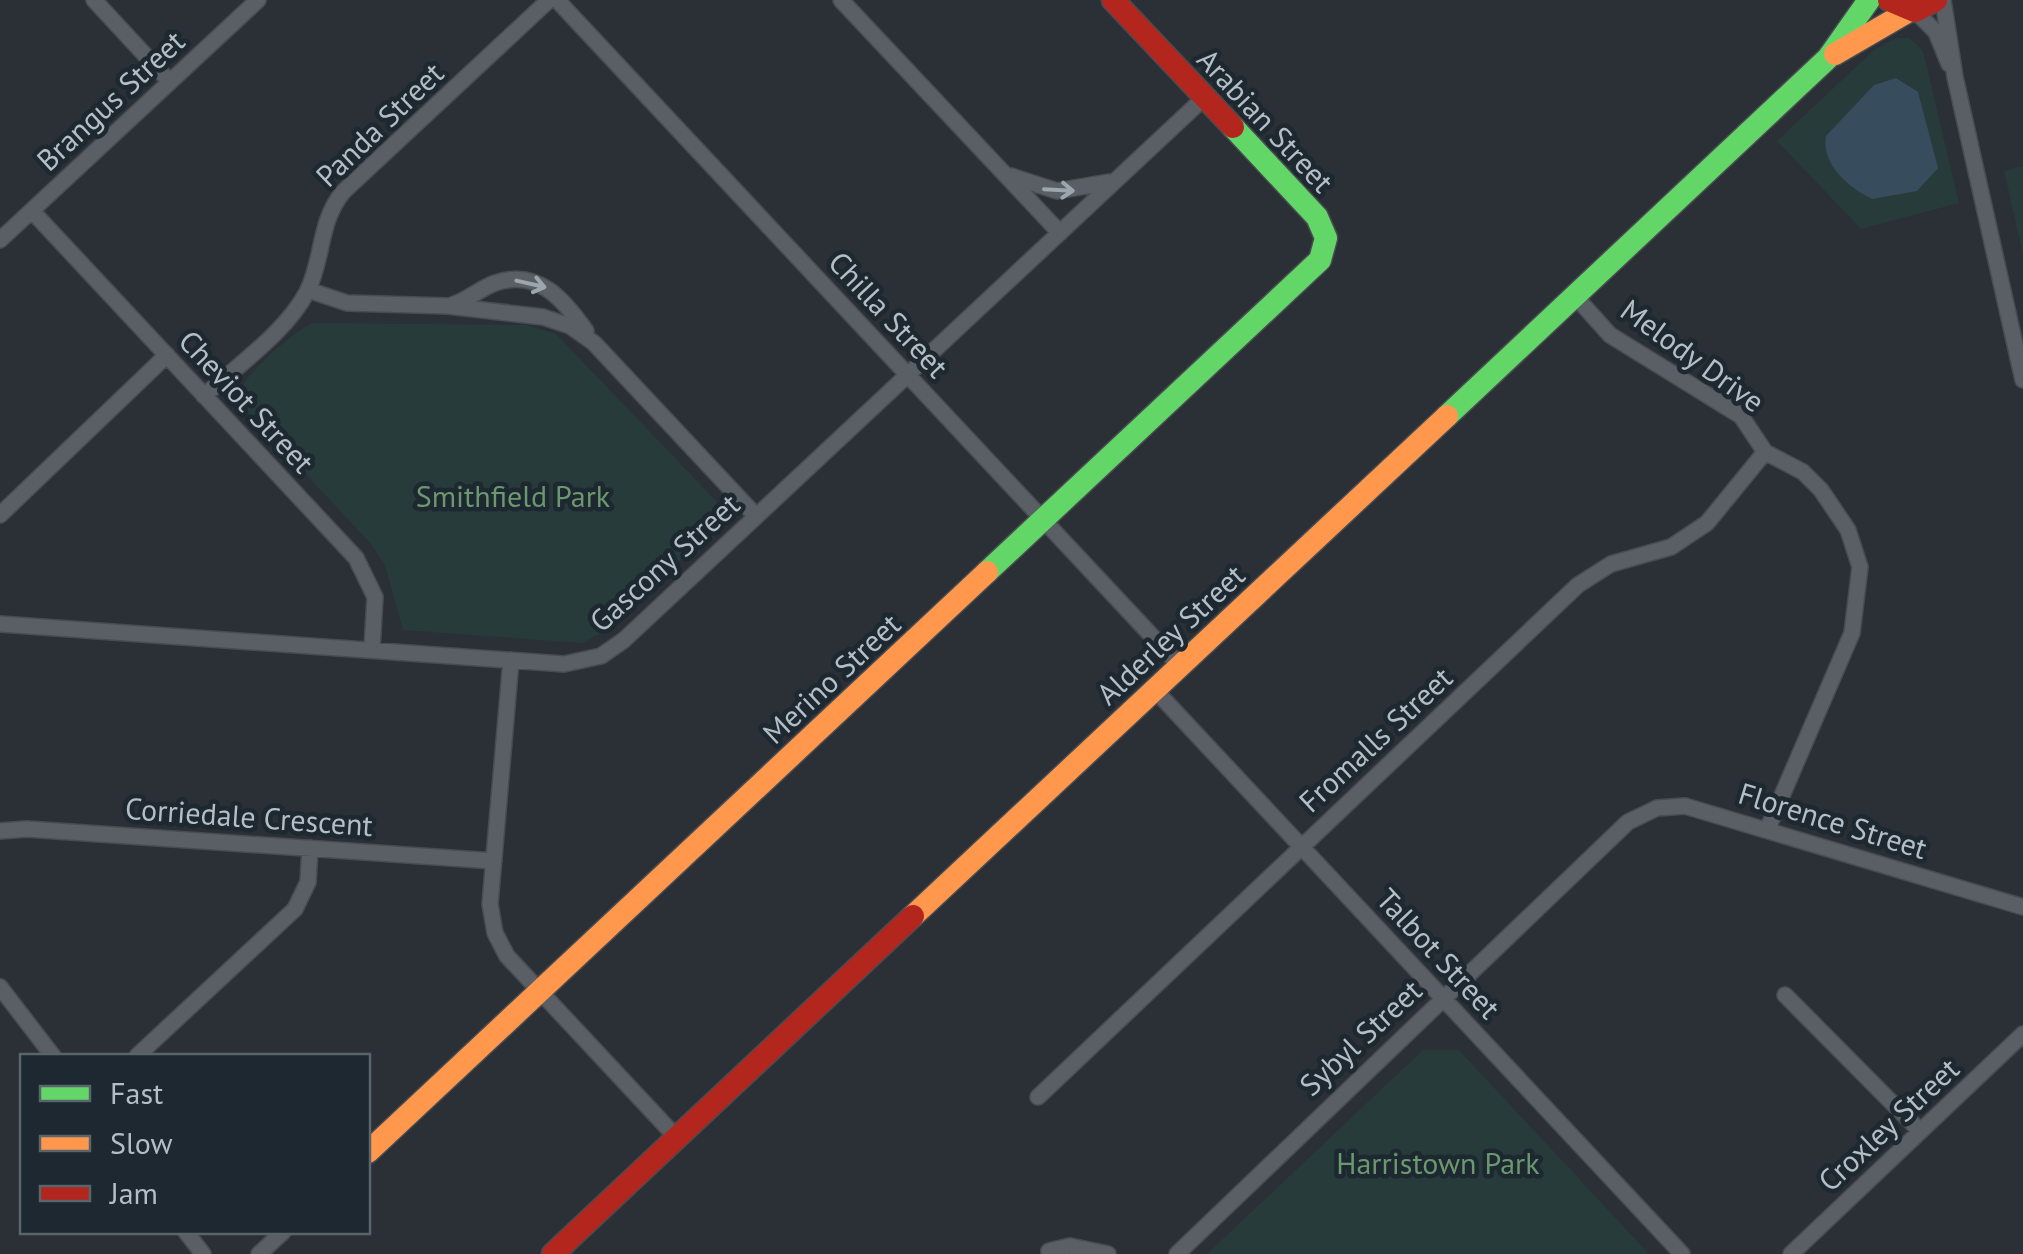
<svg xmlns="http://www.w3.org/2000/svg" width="2023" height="1254" font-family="'PT Sans',sans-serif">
<rect width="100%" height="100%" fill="#2a3036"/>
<path fill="#273b3b" d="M 1896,38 L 1910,38 L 1923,51 L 1959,203 L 1861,229 L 1777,141 L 1875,49 Z
M 2023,166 L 2023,254 L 2004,171 Z
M 313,323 L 526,325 L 556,334 L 719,504 L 722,519 L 607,630 L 582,643 L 403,630 L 385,565 L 371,544 L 236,399 C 239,379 294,330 313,323 Z
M 1423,1050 L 1459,1050 L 1649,1254 L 1207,1254 Z"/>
<path fill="#374d5e" d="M 1896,78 L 1918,92 L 1938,168 L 1917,191 L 1872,199 C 1848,187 1821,164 1826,136 L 1874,85 Z"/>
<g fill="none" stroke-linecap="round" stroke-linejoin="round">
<defs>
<path id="street" d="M 94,0 L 170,82
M 557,0 L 1180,666
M 841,0 L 1060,233
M 1943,0 L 1955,77 L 2023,380
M 1915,11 L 1936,32 L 1949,64
M 1011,176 L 1057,191 L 1109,182
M 32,211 L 356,558 L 375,597 L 372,649
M 0,240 L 258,0
M 308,290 L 347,303 L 448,306 L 543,317 L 570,326 L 594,343 L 756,516
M 1575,296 L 1610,335 L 1741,416 L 1765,452 L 1803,472 L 1821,490 L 1848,530 L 1860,567 L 1852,633 L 1768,828
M 452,305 C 468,300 479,289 495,283 C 538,268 564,300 586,331
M 204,396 C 238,365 286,332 307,292 C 324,258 318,223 343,192 L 549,0
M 0,515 L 167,355
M 0,624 L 564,664 L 601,656 L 624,640 L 1205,97
M 511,660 L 490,904 L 495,933 L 507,956 L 677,1138
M 1155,690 L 1682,1254
M 0,831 L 27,829 L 494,861
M 0,987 L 53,1056
M 1785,995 L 1920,1131
M 137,1056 L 295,909 L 308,882 L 310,848
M 1038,1097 L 1578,585 L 1611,564 L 1671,547 L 1707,523 L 1765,452
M 186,1232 L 203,1254
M 1049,1251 L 1070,1246 L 1108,1254
M 259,1254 L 283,1232
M 1177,1254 L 1628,822 L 1657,808 L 1685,806 L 2023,907
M 1791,1254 L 2023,1034"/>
<path id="fast" d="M 1447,416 L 1828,58 L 1869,0
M 987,572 L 1320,260 L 1326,238 L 1317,217 L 1233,127"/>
<path id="slow" d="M 1835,54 L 1909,11
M 913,916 L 1447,416
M 368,1152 L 987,572"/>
<path id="jam" d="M 1113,0 L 1233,127
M 1889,0 L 1915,11 L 1936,0
M 553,1254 L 913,916"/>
</defs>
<use href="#street" stroke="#484c51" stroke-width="18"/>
<use href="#fast" stroke="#484c51" stroke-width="25"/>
<use href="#slow" stroke="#484c51" stroke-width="25"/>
<use href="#jam" stroke="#484c51" stroke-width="25"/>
<use href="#street" stroke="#595f64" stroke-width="15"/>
<use href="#fast" stroke="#63d668" stroke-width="22"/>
<use href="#slow" stroke="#ff974d" stroke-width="22"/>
<use href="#jam" stroke="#b3261e" stroke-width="22"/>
</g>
<defs><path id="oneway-shaft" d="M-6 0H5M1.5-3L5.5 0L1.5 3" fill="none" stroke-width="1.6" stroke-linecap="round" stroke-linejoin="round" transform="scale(2.5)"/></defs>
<g stroke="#9ca6ae">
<use href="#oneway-shaft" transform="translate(1059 190) rotate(3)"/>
<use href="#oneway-shaft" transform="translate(531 284) rotate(13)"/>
</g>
<g text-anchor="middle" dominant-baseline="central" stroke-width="9" stroke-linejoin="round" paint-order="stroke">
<g font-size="30" fill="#b3bec7" stroke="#1d2831">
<text transform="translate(110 100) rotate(-43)">Brangus Street</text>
<text transform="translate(1266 120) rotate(47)">Arabian Street</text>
<text transform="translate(379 124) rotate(-44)">Panda Street</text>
<text transform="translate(889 314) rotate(47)">Chilla Street</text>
<text transform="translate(1693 355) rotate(36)">Melody Drive</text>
<text transform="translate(247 401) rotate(47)">Cheviot Street</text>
<text transform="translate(664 562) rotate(-42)">Gascony Street</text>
<text transform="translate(1170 634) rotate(-43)">Alderley Street</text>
<text transform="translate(831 678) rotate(-43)">Merino Street</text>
<text transform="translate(1375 739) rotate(-43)">Fromalls Street</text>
<text transform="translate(249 816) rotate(4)">Corriedale Crescent</text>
<text transform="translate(1833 820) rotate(17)">Florence Street</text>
<text transform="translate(1439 953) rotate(47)">Talbot Street</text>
<text transform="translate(1360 1037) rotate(-43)">Sybyl Street</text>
<text transform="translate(1888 1124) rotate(-43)">Croxley Street</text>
</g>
<g font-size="30" fill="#6b986e" stroke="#1d2831">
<text x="513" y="495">Smithfield Park</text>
<text x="1438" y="1162">Harristown Park</text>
</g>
</g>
<rect x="20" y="1054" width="350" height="180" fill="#1d2831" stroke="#59646d" stroke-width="2.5"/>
<rect x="40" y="1086" width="50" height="15" fill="#63d668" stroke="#59646d" stroke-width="2.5"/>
<text x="110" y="1104" font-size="30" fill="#b3bec7">Fast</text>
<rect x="40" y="1136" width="50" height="15" fill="#ff974d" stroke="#59646d" stroke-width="2.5"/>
<text x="110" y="1154" font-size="30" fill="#b3bec7">Slow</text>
<rect x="40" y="1186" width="50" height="15" fill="#b3261e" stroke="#59646d" stroke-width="2.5"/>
<text x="110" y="1204" font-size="30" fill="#b3bec7">Jam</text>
</svg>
